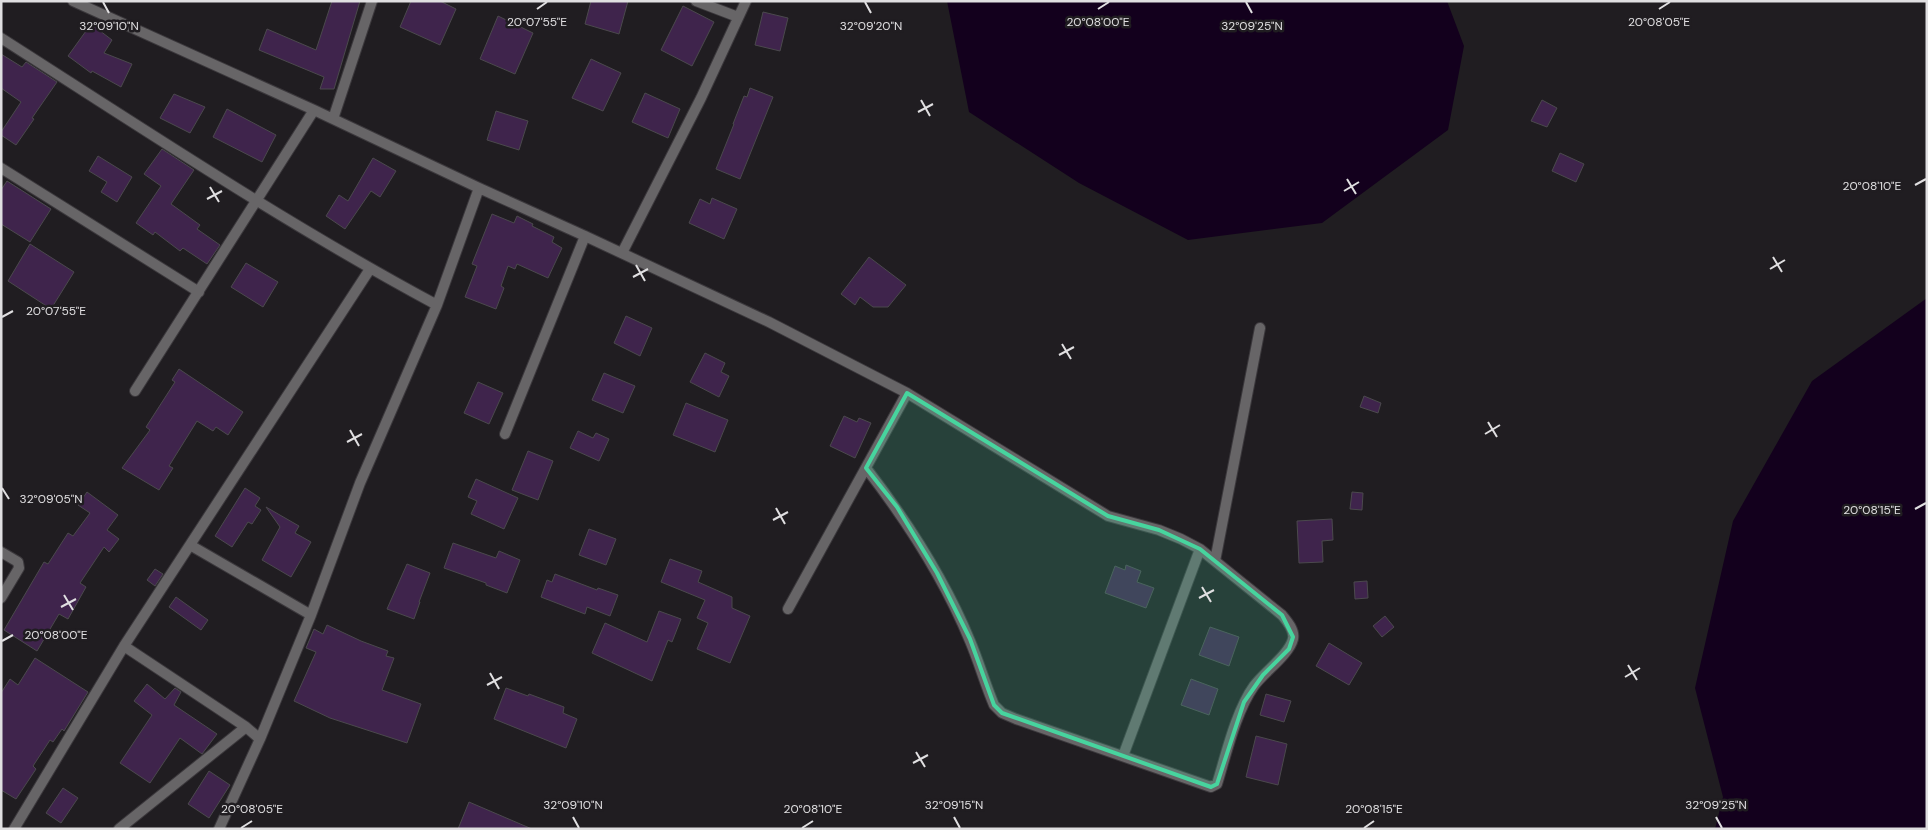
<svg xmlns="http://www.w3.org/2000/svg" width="1928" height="830" font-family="'DM Sans',sans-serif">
<rect width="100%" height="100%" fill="#201d21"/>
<path fill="#13001d" d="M 947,1 L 1447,1 L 1464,46 L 1448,130 L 1322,223 L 1188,240 L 1079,183 L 969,112 Z
M 1927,298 L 1927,829 L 1715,829 L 1723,797 L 1695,688 L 1733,521 L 1812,381 Z"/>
<path fill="#3f244c" stroke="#4b494d" d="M 332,1 L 360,1 L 334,89 L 320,89 L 324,77 L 259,50 L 267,29 L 316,50 Z
M 411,1 L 440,1 L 456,9 L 440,45 L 400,27 Z
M 591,1 L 628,1 L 619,34 L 585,24 Z
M 683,6 L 714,22 L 692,66 L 661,50 Z
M 763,12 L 788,18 L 780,51 L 755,45 Z
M 498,16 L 533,33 L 515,74 L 480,59 Z
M 91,24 L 112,40 L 104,53 L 132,64 L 121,87 L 92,71 L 91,73 L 68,56 Z
M 1,54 L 22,67 L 26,62 L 57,82 L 32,118 L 34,119 L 16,145 L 1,135 L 1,132 L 21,102 L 1,88 Z
M 591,59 L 621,73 L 603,111 L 572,98 Z
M 750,88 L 773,97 L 740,179 L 716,169 L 734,124 L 733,124 L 744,96 L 747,97 Z
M 645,93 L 680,109 L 668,138 L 632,122 Z
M 174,94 L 205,107 L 190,133 L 160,118 Z
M 1542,100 L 1557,108 L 1547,127 L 1531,121 Z
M 227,109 L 276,135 L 262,162 L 213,137 Z
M 496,111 L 528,121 L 519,150 L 487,140 Z
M 162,149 L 194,170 L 171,204 L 200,225 L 197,229 L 220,245 L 207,264 L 183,248 L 180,251 L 155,232 L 153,235 L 136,223 L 161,186 L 144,174 Z
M 1560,153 L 1584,164 L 1576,182 L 1552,171 Z
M 98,156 L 132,177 L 117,202 L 101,192 L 107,182 L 89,171 Z
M 373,158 L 396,171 L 380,197 L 371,191 L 345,229 L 326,216 L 339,195 L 348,201 Z
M 7,181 L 51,209 L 30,242 L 1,224 L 1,190 Z
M 712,198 L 737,209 L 724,239 L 689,223 L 700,199 L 710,204 Z
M 492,214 L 514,223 L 517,216 L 533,224 L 532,226 L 554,237 L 552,242 L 562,248 L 548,278 L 517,264 L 515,269 L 508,266 L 501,286 L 504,288 L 496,309 L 465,297 L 477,266 L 472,264 Z
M 30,244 L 74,272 L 51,309 L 8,281 Z
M 869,257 L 906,285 L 888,307 L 873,307 L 860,297 L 855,305 L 841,294 Z
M 246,263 L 278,282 L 263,307 L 231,287 Z
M 626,316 L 652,328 L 640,356 L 614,343 Z
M 705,353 L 725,363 L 721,372 L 729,376 L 719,397 L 690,382 Z
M 179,369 L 243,412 L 228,435 L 216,427 L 213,431 L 197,421 L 169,466 L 173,468 L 159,490 L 122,468 L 150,430 L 146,427 L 175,382 L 172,380 Z
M 604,373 L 635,386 L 623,413 L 592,400 Z
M 478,382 L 503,393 L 489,424 L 464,413 Z
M 1364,396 L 1381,403 L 1378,413 L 1360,407 Z
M 686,403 L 728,420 L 715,452 L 673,435 Z
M 844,416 L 857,422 L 859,418 L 871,423 L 855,458 L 830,446 Z
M 578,431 L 593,438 L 596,433 L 609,439 L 599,461 L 570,448 Z
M 528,451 L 553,461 L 538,500 L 512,490 Z
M 476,479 L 518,498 L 504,529 L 471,514 L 477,501 L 468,497 Z
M 245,488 L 260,498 L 255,506 L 261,510 L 252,524 L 248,522 L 232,547 L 215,536 Z
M 87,492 L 118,515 L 107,530 L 119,539 L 109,552 L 104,547 L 80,583 L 86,587 L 68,619 L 59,614 L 37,651 L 4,630 L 44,562 L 48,564 L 68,533 L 73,536 L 90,513 L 78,505 Z
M 1352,492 L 1363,493 L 1362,510 L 1350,509 Z
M 266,507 L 299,526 L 295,533 L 311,542 L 291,577 L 262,560 L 280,527 Z
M 1332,519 L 1333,540 L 1322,541 L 1323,562 L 1299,563 L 1297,521 Z
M 589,529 L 616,539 L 606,565 L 579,555 Z
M 453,543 L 496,558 L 499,551 L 520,560 L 507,593 L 486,585 L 486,583 L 444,568 Z
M 670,559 L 702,571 L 698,582 L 732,597 L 732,608 L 750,616 L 730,663 L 697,649 L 708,623 L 697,618 L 705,600 L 661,582 Z
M 407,564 L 430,573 L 419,602 L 420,602 L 414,619 L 387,609 Z
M 1126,565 L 1141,571 L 1137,582 L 1154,588 L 1146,608 L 1105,593 L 1115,566 L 1125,570 Z
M 155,569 L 163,574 L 155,586 L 147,580 Z
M 555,574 L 597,590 L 598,588 L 618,595 L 610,616 L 587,607 L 585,614 L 541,597 L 547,580 L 552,582 Z
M 1367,581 L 1368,598 L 1355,599 L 1354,582 Z
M 176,597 L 208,620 L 201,630 L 169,607 Z
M 659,611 L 681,619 L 672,642 L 668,640 L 652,681 L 592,653 L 605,623 L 647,642 Z
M 1385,616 L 1394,627 L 1382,637 L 1373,626 Z
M 327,625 L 361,641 L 388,651 L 386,656 L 394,658 L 382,690 L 421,704 L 407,743 L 330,718 L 294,701 L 316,652 L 306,648 L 314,629 L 323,634 Z
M 1210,627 L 1239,637 L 1229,666 L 1199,655 Z
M 1329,643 L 1362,663 L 1349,685 L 1316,666 Z
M 35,658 L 88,692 L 64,731 L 62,729 L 53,742 L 50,740 L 33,766 L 36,769 L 16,799 L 1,790 L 1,693 L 10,679 L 18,685 Z
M 1191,679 L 1218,689 L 1209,715 L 1181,705 Z
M 147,684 L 165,699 L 175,688 L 181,692 L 174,705 L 217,734 L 202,754 L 180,738 L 150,783 L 120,763 L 152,715 L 134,701 Z
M 506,688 L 528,696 L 529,694 L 564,707 L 563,713 L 577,719 L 566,748 L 494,719 Z
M 1266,694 L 1291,701 L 1284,722 L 1260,715 Z
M 1256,736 L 1287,744 L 1278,785 L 1246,777 Z
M 209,771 L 230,785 L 209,818 L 188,804 Z
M 63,788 L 78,798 L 61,823 L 46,813 Z
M 469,802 L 532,829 L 458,829 Z"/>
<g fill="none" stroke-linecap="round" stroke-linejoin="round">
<defs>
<path id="street" d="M 73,1 L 314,110 L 479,188 L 585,236 L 769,322 L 907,393 L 1108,516 L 1159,530 L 1181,539 L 1200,549 L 1282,615 C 1287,621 1295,630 1293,639 C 1289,655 1264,672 1254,686 C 1236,711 1226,755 1217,784 L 1211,787 L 1016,719 L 1002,713 L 994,705 C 985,684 979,662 970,641 C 944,578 907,521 866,468
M 696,1 L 738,17
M 1,38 C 145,130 286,224 437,305
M 333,119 L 372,1
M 1,168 L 199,292
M 622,253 L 701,98 L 746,1
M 135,391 L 314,110
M 505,434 L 585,236
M 190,545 L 311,615
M 1,552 L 18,562 L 19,568 L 1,598
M 1215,561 L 1260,328
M 788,609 L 907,393
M 124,646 L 246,727 L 260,739
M 1123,756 L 1200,549
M 14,829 L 124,646 L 370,269
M 119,829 L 246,727
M 219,829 L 260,739 L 311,615 L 360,483 L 437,305 L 479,188"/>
</defs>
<use href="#street" stroke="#3b383c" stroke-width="12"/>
<use href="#street" stroke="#676567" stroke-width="10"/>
</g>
<path fill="#47d49e" fill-opacity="0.2" stroke="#47d49e" stroke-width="4" stroke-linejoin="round" d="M 907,393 L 1108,516 L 1159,530 L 1200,549 L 1282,615 L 1293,637 L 1289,649 L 1263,675 L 1244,702 L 1217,784 L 1211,787 L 1002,713 L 994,705 L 970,639 L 937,573 L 897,507 L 866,468 Z"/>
<path fill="none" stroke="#e0dfe1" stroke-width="2" d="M 103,2 L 109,13M 865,2 L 871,13M 1246,2 L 1252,13M 537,9 L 547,2M 1098,9 L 1109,2M 1659,9 L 1670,2M 921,100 L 930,116M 918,112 L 933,104M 1347,179 L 1356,194M 1915,185 L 1926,179M 210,187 L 219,202M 1344,191 L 1359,182M 207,199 L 222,191M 1773,257 L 1782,272M 636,265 L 645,281M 1770,269 L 1785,260M 633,277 L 648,269M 2,317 L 13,311M 1062,344 L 1071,359M 1059,355 L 1074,347M 1488,422 L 1497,437M 350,430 L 359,446M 1485,434 L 1500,425M 347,442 L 362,434M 2,488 L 9,499M 776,508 L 785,524M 1915,509 L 1926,503M 773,520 L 788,512M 1202,587 L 1211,602M 64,595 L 73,610M 1199,598 L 1214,590M 61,607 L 76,599M 2,641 L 13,635M 1628,665 L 1637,680M 490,673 L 499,689M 1625,677 L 1640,668M 487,685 L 502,677M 916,752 L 925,767M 913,763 L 928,755M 573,817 L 579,828M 954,817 L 960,828M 1716,817 L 1722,828M 241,828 L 252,821M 802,828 L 813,821M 1364,828 L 1374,821"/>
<g font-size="12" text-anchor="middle" fill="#e0dfe1" stroke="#201d21" stroke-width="5" stroke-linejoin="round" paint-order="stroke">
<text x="537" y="26">20°07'55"E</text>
<text x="1098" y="26">20°08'00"E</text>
<text x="1659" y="26">20°08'05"E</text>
<text x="109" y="30">32°09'10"N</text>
<text x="1252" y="30">32°09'25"N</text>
<text x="871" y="30">32°09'20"N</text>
<text x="1872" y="190">20°08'10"E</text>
<text x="56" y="315">20°07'55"E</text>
<text x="51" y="503">32°09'05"N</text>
<text x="1872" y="514">20°08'15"E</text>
<text x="56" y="639">20°08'00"E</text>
<text x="573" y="809">32°09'10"N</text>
<text x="954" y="809">32°09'15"N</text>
<text x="1716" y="809">32°09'25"N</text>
<text x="252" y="813">20°08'05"E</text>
<text x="813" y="813">20°08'10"E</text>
<text x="1374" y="813">20°08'15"E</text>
</g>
<rect width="1928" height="830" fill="none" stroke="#e0dfe1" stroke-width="5"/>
</svg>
